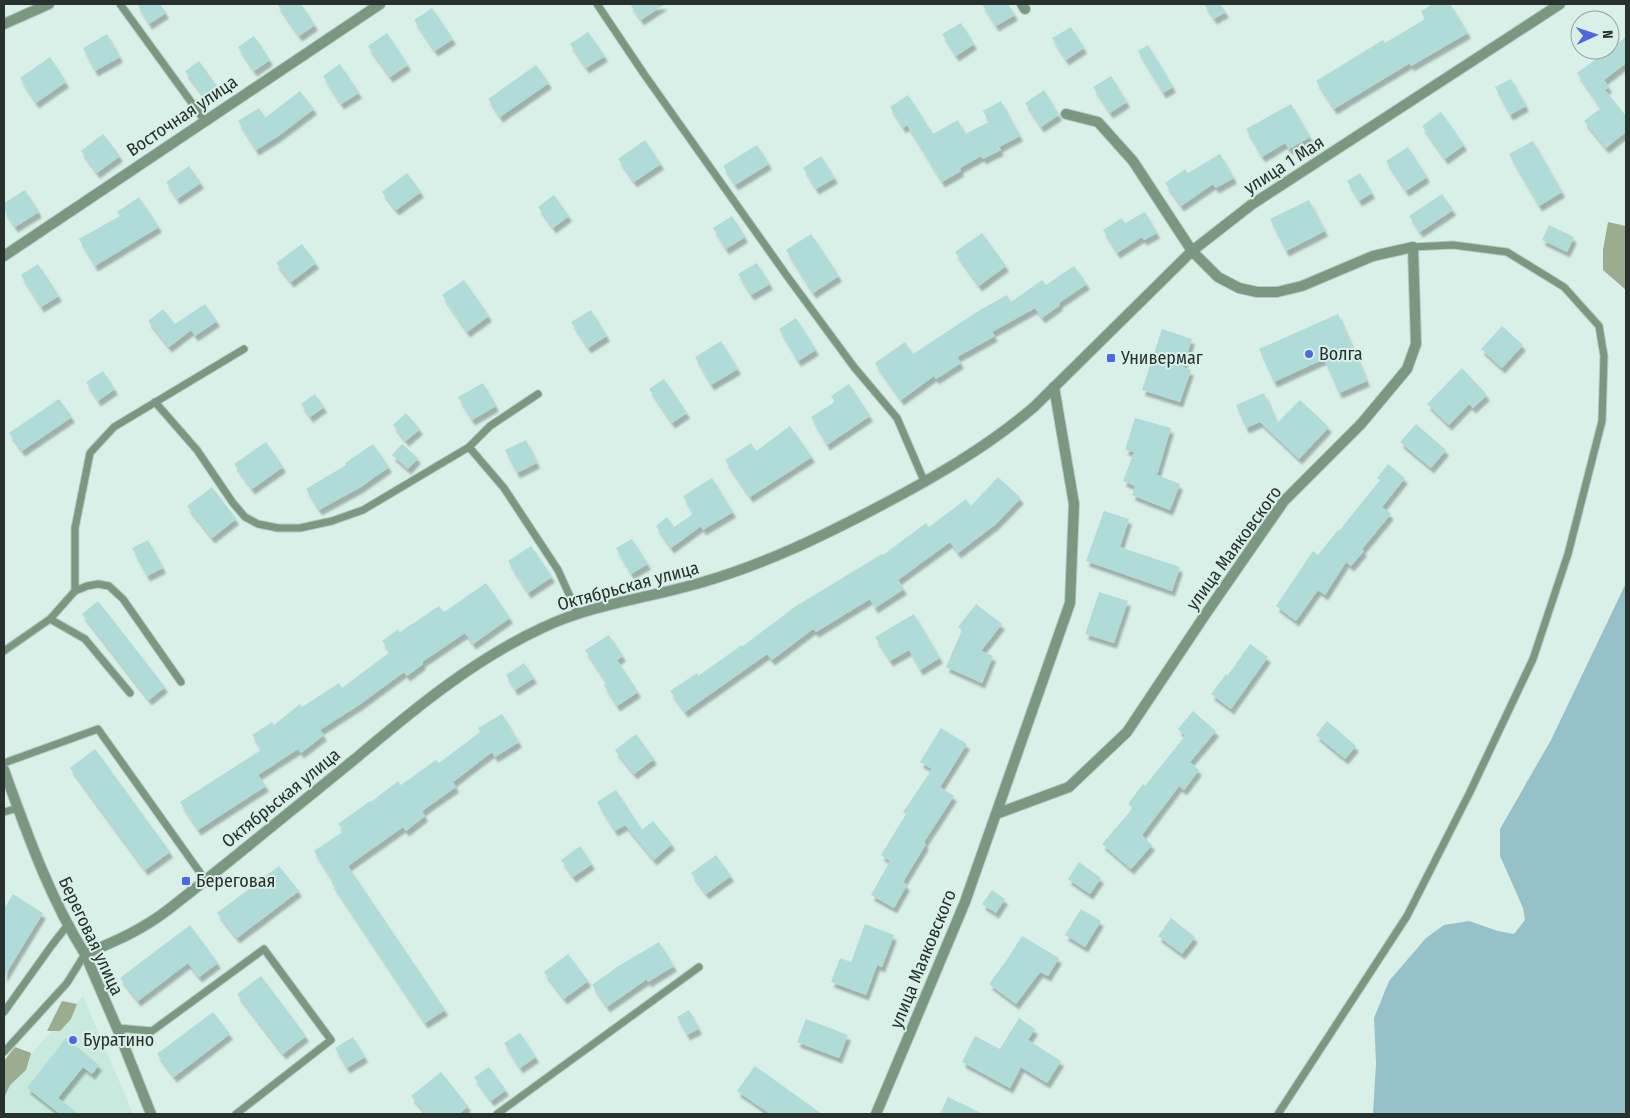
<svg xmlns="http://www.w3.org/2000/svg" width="1630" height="1118" font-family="'Fira Sans Condensed',sans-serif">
<defs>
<filter id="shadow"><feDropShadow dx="3" dy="5.5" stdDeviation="1" flood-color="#0004"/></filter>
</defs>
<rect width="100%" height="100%" fill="#d9f0e8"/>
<path fill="#c8e9dd" d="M 83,996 L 133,1114 L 4,1114 L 4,1084 Z"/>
<path fill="#9bac8f" d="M 1608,222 L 1626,226 L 1626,290 L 1603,270 L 1603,250 Z
M 62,1001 L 77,1004 L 71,1019 L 60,1031 L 47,1031 Z
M 15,1047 L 31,1053 L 26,1070 L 10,1085 L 4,1098 L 4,1061 Z"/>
<path fill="#97c1c9" d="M 1626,583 L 1626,1114 L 1373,1114 L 1376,1063 L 1374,1018 L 1389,981 L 1426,938 L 1444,925 L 1469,921 L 1498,931 L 1514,934 L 1525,920 L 1523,908 L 1500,856 L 1500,829 L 1551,740 Z"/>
<path fill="#afdbd8" filter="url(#shadow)" d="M 137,4 L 160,4 L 166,13 L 149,24 Z
M 277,4 L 301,4 L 315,25 L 299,36 Z
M 630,4 L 665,4 L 641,20 Z
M 982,4 L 1008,4 L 1015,15 L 996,26 Z
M 1204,4 L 1220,4 L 1226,12 L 1214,19 Z
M 1433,4 L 1450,4 L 1468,33 L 1411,66 L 1410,63 L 1334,109 L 1316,81 L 1383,40 L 1385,43 L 1425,19 L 1421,11 Z
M 432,8 L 453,39 L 435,51 L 414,20 Z
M 961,23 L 974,44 L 956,56 L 942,34 Z
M 1071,27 L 1084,48 L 1066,60 L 1052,38 Z
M 588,32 L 605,56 L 586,68 L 570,44 Z
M 387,33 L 408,65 L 390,77 L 368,46 Z
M 107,34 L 120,57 L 95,71 L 83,48 Z
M 254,36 L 270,60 L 254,71 L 238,47 Z
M 1626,37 L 1626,63 L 1604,80 L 1609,87 L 1605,90 L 1626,116 L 1626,132 L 1606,148 L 1584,121 L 1601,108 L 1577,73 Z
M 1148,45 L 1173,87 L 1163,93 L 1138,51 Z
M 50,57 L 66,82 L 36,103 L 20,78 Z
M 199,61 L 218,88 L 205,98 L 185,71 Z
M 340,64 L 359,93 L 341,104 L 323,76 Z
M 536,65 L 549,83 L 500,117 L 488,99 Z
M 1111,76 L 1127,102 L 1110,113 L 1093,87 Z
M 1511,79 L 1526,106 L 1510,115 L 1495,87 Z
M 1044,90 L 1059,115 L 1041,127 L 1025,103 Z
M 300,91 L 314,109 L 277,137 L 256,150 L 238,121 L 259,108 L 265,118 Z
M 908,95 L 933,134 L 958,120 L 965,134 L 989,122 L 983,111 L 1001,101 L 1020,136 L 999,147 L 1001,150 L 983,159 L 981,156 L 960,168 L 961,171 L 942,182 L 907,125 L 903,128 L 890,107 Z
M 1291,104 L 1310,137 L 1289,149 L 1285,143 L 1262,157 L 1246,129 Z
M 1441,112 L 1464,145 L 1445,159 L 1422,126 Z
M 103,134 L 120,156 L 97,173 L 81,151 Z
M 645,140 L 661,164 L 634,182 L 618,159 Z
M 1533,141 L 1562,192 L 1539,206 L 1509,154 Z
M 757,145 L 769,164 L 735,185 L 723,166 Z
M 1408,147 L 1427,177 L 1406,191 L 1386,161 Z
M 1220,154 L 1234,178 L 1216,188 L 1213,184 L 1181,206 L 1165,183 L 1185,169 L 1188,173 Z
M 821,156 L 835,178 L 816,189 L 803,168 Z
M 189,166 L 201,183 L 177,199 L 166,182 Z
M 407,173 L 421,192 L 396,210 L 382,192 Z
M 1360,173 L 1372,193 L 1359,201 L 1347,181 Z
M 25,190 L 39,212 L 15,227 L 4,210 L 4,203 Z
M 1442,194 L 1453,210 L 1420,232 L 1409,216 Z
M 554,195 L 569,216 L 553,228 L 538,207 Z
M 139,197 L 159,227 L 95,266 L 79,239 L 120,216 L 117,212 Z
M 1309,200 L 1325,231 L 1286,251 L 1270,219 Z
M 1145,212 L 1157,233 L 1144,240 L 1142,237 L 1117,253 L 1103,230 L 1122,218 L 1125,223 Z
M 732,216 L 745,237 L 726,249 L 713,228 Z
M 1549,225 L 1574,237 L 1567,252 L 1542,240 Z
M 982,233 L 1006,266 L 979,286 L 955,252 Z
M 811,234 L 839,276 L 813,293 L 786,250 Z
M 302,244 L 316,263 L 291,282 L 276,263 Z
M 757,263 L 770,284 L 751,295 L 738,274 Z
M 38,264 L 59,296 L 41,307 L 21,275 Z
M 1074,266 L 1087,284 L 1059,303 L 1060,305 L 1042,318 L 1035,308 L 992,332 L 995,336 L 957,357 L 961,363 L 936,379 L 934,376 L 901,400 L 875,363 L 905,342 L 913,354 L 980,310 L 1007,295 L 1011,302 L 1042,280 L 1046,285 Z
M 464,280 L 489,316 L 467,332 L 442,295 Z
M 205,304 L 217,321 L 195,336 L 191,330 L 169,347 L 148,321 L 163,309 L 175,324 Z
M 591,310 L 607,336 L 588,348 L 571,322 Z
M 1338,314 L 1367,381 L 1339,393 L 1324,359 L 1274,382 L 1259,349 Z
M 796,318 L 816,350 L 798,361 L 779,329 Z
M 1502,326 L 1523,345 L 1502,368 L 1481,349 Z
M 1162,329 L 1192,339 L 1183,367 L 1191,370 L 1180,402 L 1142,390 Z
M 721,341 L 738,369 L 711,385 L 695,357 Z
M 1462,368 L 1487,395 L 1473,408 L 1469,404 L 1449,425 L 1427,404 Z
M 103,371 L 115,389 L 98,401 L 86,382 Z
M 664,379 L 687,413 L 672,423 L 649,389 Z
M 483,383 L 496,406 L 472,420 L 458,397 Z
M 849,384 L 870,416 L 827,445 L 811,417 L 835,402 L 831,396 Z
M 1264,393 L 1277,423 L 1300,400 L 1329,427 L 1299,459 L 1260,422 L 1246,428 L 1236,405 Z
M 315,394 L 324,407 L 310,417 L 301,404 Z
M 59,399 L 72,417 L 22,451 L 9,433 Z
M 406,413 L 420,429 L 406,441 L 393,425 Z
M 1135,418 L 1171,428 L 1157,475 L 1180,484 L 1170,510 L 1132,495 L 1135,486 L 1123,481 L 1134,452 L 1125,450 Z
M 1416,424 L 1446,450 L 1431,468 L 1400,442 Z
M 790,426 L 812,457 L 750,497 L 725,460 L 751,443 L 756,451 Z
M 526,440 L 537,463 L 517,473 L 505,450 Z
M 266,442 L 283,467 L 252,489 L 234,464 Z
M 373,444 L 389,467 L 361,487 L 319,510 L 306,489 L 346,465 L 345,463 Z
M 402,444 L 418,458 L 408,469 L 392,455 Z
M 1388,464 L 1405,478 L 1382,507 L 1391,514 L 1362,549 L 1364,551 L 1351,566 L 1346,562 L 1325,595 L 1318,590 L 1296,621 L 1276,606 L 1313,551 L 1318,555 L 1338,530 L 1339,531 L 1380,480 L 1377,478 Z
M 998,477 L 1021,498 L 996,524 L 958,553 L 950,542 L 898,580 L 904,589 L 875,608 L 870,599 L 816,632 L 813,629 L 772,660 L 767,654 L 685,712 L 670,691 L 697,673 L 698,676 L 742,645 L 743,646 L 796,606 L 882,554 L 883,555 L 926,523 L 929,527 L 966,499 L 971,506 Z
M 712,478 L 733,512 L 703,530 L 701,526 L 671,548 L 656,526 L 667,517 L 674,527 L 693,514 L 683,496 Z
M 212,487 L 236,519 L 212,538 L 187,506 Z
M 1104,511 L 1129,519 L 1120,547 L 1180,567 L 1172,591 L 1086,561 Z
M 632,539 L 648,564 L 631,574 L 616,548 Z
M 148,540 L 163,568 L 147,576 L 132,548 Z
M 531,546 L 552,577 L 528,593 L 508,561 Z
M 486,583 L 510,618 L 473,644 L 465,633 L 422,662 L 423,664 L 407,676 L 404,672 L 359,705 L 320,730 L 324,735 L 301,753 L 298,749 L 258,775 L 266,786 L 198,830 L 180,802 L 261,750 L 252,735 L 272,722 L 274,725 L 300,704 L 302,707 L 339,683 L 342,688 L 390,652 L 382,641 L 398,629 L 400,632 L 439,606 L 444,612 Z
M 1099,592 L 1128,601 L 1114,643 L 1085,634 Z
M 98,601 L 165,687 L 149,700 L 82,614 Z
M 976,604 L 1002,624 L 981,651 L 993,656 L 982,683 L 946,667 L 962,630 L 958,627 Z
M 914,614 L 940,658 L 920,670 L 909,650 L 890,661 L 875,637 Z
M 609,635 L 623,656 L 617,660 L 638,692 L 617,706 L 604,685 L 607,683 L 585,650 Z
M 1250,644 L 1268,657 L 1231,709 L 1211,694 L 1226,674 L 1228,675 Z
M 524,663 L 534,678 L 515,690 L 506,675 Z
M 1193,711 L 1216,731 L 1190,762 L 1199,770 L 1184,790 L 1179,786 L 1142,835 L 1152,845 L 1131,869 L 1102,844 L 1133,808 L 1128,804 L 1143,784 L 1145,786 L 1185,736 L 1178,729 Z
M 502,714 L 519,742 L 495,757 L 492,752 L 453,782 L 456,787 L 422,811 L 425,816 L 406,831 L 403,827 L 348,866 L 445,1010 L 425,1023 L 331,882 L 333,881 L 314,851 L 344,831 L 338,824 L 370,801 L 371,802 L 398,781 L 401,785 L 436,760 L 439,763 L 480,732 L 478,728 Z
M 1327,721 L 1356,746 L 1345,759 L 1316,735 Z
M 941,728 L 967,744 L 940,787 L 954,796 L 924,842 L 926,844 L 903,882 L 907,885 L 894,908 L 871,895 L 890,861 L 881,855 L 906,814 L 903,812 L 932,769 L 920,762 Z
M 636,734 L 654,759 L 634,774 L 615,750 Z
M 95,749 L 170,852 L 145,870 L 70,768 Z
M 616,790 L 642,830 L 653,821 L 672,844 L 654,860 L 625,825 L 615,831 L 597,802 Z
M 580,846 L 592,864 L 573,877 L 561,860 Z
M 716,855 L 731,876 L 706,894 L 691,873 Z
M 1079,862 L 1101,878 L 1090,894 L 1068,879 Z
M 279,866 L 299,891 L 237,938 L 217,913 Z
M 992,890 L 1005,899 L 996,913 L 982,904 Z
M 13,894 L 43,913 L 4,977 L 4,909 Z
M 1081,909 L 1101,921 L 1085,947 L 1065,935 Z
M 1171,918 L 1195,937 L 1182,954 L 1158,936 Z
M 865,924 L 894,935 L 882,967 L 877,965 L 866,995 L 831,982 L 840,958 L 851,962 Z
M 190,925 L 218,963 L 199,977 L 188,963 L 138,1001 L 120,978 Z
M 1022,936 L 1059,958 L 1048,976 L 1040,972 L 1016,1004 L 989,984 L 1006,961 Z
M 659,942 L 674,966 L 648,982 L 647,979 L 607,1007 L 592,985 L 617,967 Z
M 568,954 L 588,981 L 564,999 L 544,972 Z
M 261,976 L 306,1036 L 283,1054 L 237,994 Z
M 689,1010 L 699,1029 L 687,1035 L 677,1017 Z
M 213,1012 L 230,1034 L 174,1077 L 157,1054 Z
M 1019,1018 L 1035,1029 L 1028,1040 L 1061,1061 L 1047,1083 L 1021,1067 L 1010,1088 L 962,1062 L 975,1036 L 1000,1049 Z
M 806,1019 L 848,1035 L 839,1058 L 797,1042 Z
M 520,1033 L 536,1057 L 520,1068 L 504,1043 Z
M 353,1037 L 365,1057 L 347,1068 L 335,1048 Z
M 66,1038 L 99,1065 L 92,1074 L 83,1067 L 58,1098 L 79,1114 L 60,1114 L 27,1088 Z
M 755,1066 L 822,1114 L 770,1114 L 737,1091 Z
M 489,1067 L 506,1090 L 491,1101 L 474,1077 Z
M 441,1072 L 468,1106 L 459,1114 L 426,1114 L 411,1096 Z
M 948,1097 L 983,1114 L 940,1114 Z"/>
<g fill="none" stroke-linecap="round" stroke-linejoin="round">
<defs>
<path id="service" d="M 120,4 L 205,121
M 597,4 L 644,74 L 787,276 L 854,367 L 897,418 L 925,483
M 155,402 L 197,450 L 233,503 L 245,517 L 258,524 L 278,528 L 300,528 L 332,521 L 363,510 L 469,447 L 490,426 L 538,394
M 469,447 L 504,488 L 558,570 L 578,614
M 75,591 L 75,528 L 90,453 L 114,427 L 244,349
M 4,651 L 50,619
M 130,693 L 85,639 L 50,619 L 75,591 L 87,586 L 98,584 L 109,586 L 123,599 L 181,682
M 4,763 L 98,729 L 206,881
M 4,812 L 18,808
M 4,1012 L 52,945 L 67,926
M 117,1028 L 152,1031 L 264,949 L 331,1040 L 236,1114
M 4,1052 L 67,983 L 85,954
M 497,1114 L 699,967
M 1278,1114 L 1407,916 L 1470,792 L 1533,659 L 1568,554 L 1602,421 L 1604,356 L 1599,326 L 1564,287 L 1507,252 L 1453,245 L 1413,247"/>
<path id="minor" d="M 1022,4 L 1025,9
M 4,24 L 49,4
M 4,256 L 380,4
M 996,814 L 1069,787 L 1127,732 L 1205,615 L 1284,501 L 1361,424 L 1407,369 L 1416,344 L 1413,247 L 1373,256 L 1302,286 L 1277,292 L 1257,292 L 1239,288 L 1218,277 L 1192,251 L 1133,161 L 1098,122 L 1066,114
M 85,954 L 117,1028 L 151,1114
M 876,1114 L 965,902 L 1070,603 L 1074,504 L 1054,387"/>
<path id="tertiary" d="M 4,770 C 27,833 49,897 85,954 C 116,941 142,930 169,909 C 232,860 293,809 355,759 C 413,710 473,660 542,628 C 592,604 650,598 703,582 C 765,564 823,536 880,506 C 935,477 987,447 1034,407 L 1192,251 L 1251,205 L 1560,4"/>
</defs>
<use href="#service" stroke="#b6cac3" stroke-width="9"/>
<use href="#minor" stroke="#b6cac3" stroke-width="12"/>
<use href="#tertiary" stroke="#b6cac3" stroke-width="12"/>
<use href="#service" stroke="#7a9780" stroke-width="7"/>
<use href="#minor" stroke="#7a9780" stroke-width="10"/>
<use href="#tertiary" stroke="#7a9780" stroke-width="10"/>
</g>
<g fill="#4e68dd" stroke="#d9f0e8" stroke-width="2">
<circle cx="1309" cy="354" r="5"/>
<rect x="1106" y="353" width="10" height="10" rx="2.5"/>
<rect x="181" y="876" width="10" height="10" rx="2.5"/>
<circle cx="73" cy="1040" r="5"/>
</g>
<g text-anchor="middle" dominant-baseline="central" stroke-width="4" stroke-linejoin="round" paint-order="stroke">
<g font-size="18" fill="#28312e" stroke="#d9f0e8">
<text transform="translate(182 116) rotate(-34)">Восточная улица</text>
<text transform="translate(1284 165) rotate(-33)">улица 1 Мая</text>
<text transform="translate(1234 548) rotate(-54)">улица Маяковского</text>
<text transform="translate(628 586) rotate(-15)">Октябрьская улица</text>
<text transform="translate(281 798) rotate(-39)">Октябрьская улица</text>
<text transform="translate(91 936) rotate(65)">Береговая улица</text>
<text transform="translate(923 959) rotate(-68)">улица Маяковского</text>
</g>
<g font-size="18" fill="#28312e" stroke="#d9f0e8" text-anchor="start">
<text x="1319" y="354">Волга</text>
<text x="1121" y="358">Универмаг</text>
<text x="196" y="881">Береговая</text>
<text x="83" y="1040">Буратино</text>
</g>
</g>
<rect width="1630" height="1118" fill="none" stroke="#28312e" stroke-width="10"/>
<g transform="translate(1595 35) rotate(87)"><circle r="24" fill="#d9f0e8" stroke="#92a49e"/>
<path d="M0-4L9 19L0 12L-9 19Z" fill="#4e68dd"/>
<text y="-8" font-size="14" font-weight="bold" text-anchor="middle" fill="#28312e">N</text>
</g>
</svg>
